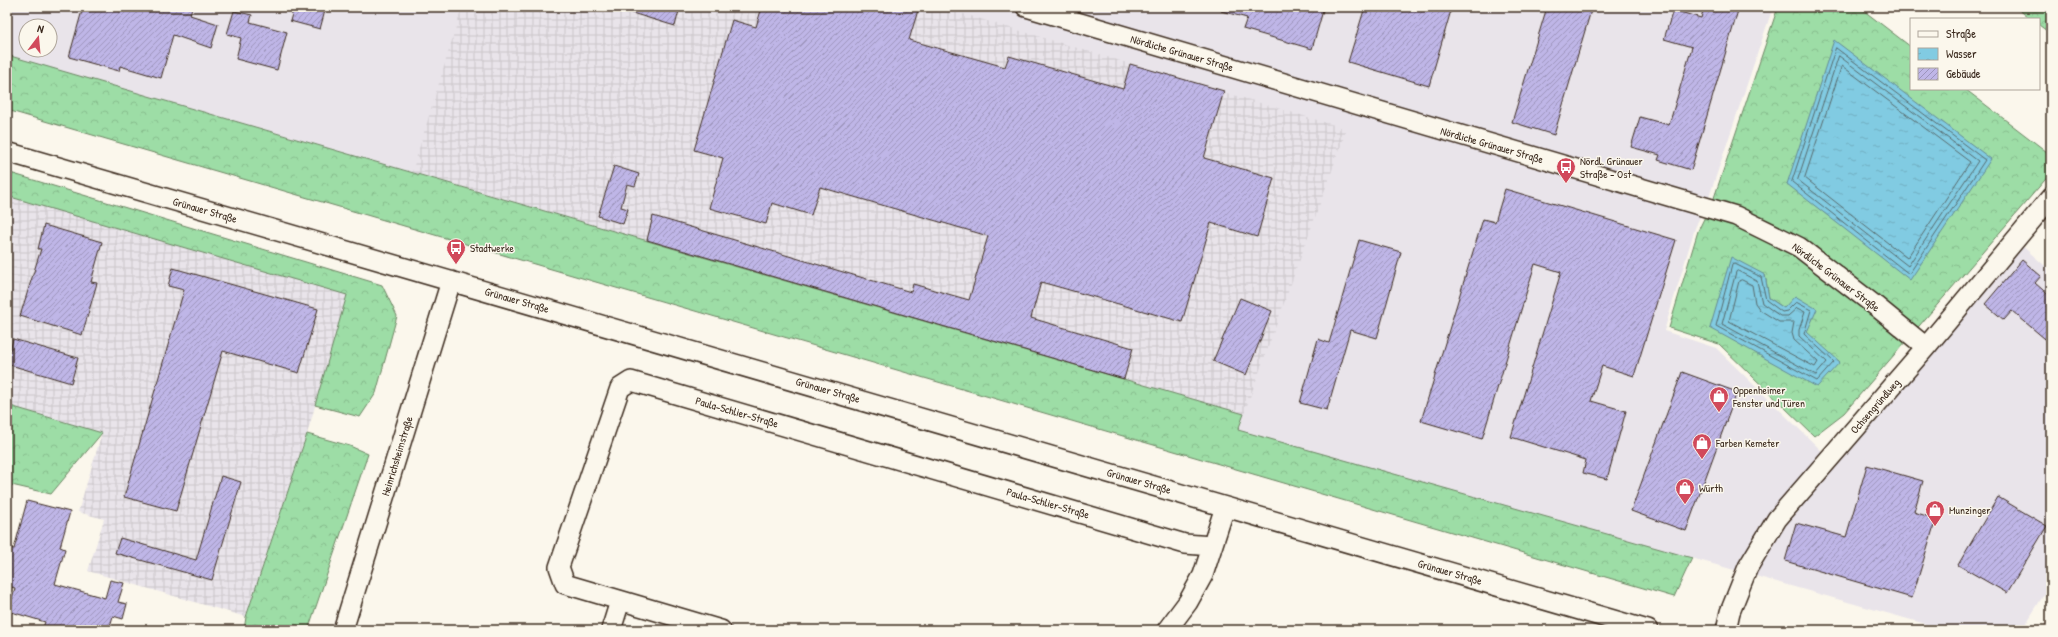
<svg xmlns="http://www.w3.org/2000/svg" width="2058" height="637" viewBox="0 0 2058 637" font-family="'Patrick Hand',sans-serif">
	<defs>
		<pattern id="industrial-grid" width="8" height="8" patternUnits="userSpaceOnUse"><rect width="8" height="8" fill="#e9e4ea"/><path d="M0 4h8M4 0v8" fill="none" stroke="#c9c4c8"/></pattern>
		<pattern id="forest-crowns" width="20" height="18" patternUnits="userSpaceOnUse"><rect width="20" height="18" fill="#9ddda6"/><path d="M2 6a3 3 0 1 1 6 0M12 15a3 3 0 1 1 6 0" fill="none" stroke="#88be8e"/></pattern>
		<pattern id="water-ripples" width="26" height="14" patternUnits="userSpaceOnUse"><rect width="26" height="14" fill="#81cbe2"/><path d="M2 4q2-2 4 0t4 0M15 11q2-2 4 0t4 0" fill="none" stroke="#70aec1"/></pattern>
		<pattern id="building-hatch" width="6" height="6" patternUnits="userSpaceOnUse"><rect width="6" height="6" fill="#bfb6e7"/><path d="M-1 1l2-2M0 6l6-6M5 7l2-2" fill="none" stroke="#9c94bb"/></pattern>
	</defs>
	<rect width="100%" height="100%" fill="#fbf7ec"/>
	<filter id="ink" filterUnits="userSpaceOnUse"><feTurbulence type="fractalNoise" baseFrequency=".025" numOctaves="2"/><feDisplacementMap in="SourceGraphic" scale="8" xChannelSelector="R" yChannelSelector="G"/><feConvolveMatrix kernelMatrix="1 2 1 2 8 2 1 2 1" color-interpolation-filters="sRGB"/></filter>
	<g filter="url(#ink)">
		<path fill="#e9e4ea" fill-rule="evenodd" d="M7 7H1773L1709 197 1695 228 1664 331 1716 348 1835 464 2021 245 2051 271V589L2048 588 2022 630H1947L1237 430 1244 414 7 55ZM26 26H50V50H26Z"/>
		<path fill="url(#industrial-grid)" d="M462 7H941L1347 129 1244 414 412 172Z
			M7 196 347 295 307 434 246 617 88 571 104 519 78 512 102 433 7 405Z"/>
		<path fill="url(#forest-crowns)" stroke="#6c8462" fill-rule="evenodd" d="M1778 7H1859L1911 47V89H1965L2051 155V173L1844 413 1814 436 1719 344 1669 328 1698 231 1714 198ZM1765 275 1769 298 1784 308 1807 332 1710 328Z
			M2015 7H2051V34L2039 25V19H2031Z
			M7 55 1244 414 1238 430 1692 558 1674 597 7 110Z
			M7 172 382 285 397 316 376 393 360 417 315 405 347 295 7 196Z
			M7 405 102 433 51 494 7 484Z
			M307 434 350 446 368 454 308 630H244L246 617Z"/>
		<path fill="url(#water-ripples)" stroke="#658b94" d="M1834 40 1991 159 1910 280 1787 184Z
			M1731 257 1765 275 1769 298 1784 308 1795 296 1817 309 1807 332 1840 362 1817 387 1710 328Z"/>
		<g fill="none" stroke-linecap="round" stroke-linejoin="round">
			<path stroke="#576a6c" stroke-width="1" d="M1836 48 1985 160 1909 274 1792 182Z
				M1839 56 1978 161 1908 266 1798 180Z
				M1842 66 1970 162 1907 258 1805 178Z
				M1735 264 1761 277 1766 300 1782 312 1787 311 1796 302 1811 310 1804 334 1834 362 1817 381 1716 326 1732 265Z
				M1738 271 1757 281 1762 303 1780 316H1788L1797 308 1805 312 1799 330V336L1827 362 1816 375 1722 324 1736 272Z
				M1742 280 1752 285 1755 303 1760 310 1779 322H1794L1792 333 1794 340 1818 362 1815 367 1729 321 1739 281Z"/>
		</g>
		<path fill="url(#building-hatch)" stroke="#3b2a1e" d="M83 7H192L190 15 218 24 211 48 173 35 161 78 120 66 119 71 69 57Z
			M294 7H326L320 29 290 21Z
			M623 7H680L675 26 622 10Z
			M762 7H919L909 40 1005 67 1009 56 1123 89 1130 64 1224 91 1204 158 1274 178 1257 237 1211 223 1182 322 1041 282 1031 318 1133 348 1124 379 647 240 653 216 911 292 913 284 969 300 988 236 820 187 811 215 772 203 766 224 709 208 723 158 694 150 732 20 756 27Z
			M1222 7H1324L1312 49 1243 29 1247 18 1221 11Z
			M1365 7H1452L1429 86 1348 62Z
			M1547 7H1592L1554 135 1512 122Z
			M1704 7H1739L1691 170 1658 160 1660 155 1631 147 1640 117 1669 125 1692 47 1664 39 1673 10 1701 18Z
			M234 11 252 15 250 22 287 32 277 70 236 59 241 38 227 34Z
			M614 166 639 174 635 186 627 184 621 207 628 209 623 224 598 216Z
			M1505 189 1676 240 1634 376 1602 366 1591 401 1626 411 1607 479 1583 473 1586 460 1511 437 1561 272 1535 264 1482 439 1421 421 1483 219 1495 222Z
			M44 225 102 242 91 282 97 283 82 335 20 316 41 249H38Z
			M1359 240 1401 252 1377 338 1350 330 1327 410 1300 403 1318 339 1329 343Z
			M2022 260 2041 276 2035 283 2051 297V344L2012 311 2004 320 1985 304Z
			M173 268 318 309 299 373 223 351 176 511 124 497 184 290 168 286Z
			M1240 298 1272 311 1246 375 1213 361Z
			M13 339 78 358 71 383 7 364Z
			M1682 372 1737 392 1686 531 1631 511Z
			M1867 465 1923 481 1914 512 1936 519 1912 598 1785 561 1796 523 1846 537Z
			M221 476 241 482 212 580 115 553 120 538 196 560Z
			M1998 497 2047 526 2007 593 1958 565Z
			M27 501 70 512 60 547 65 549 55 584 105 598 110 580 124 583 118 602 127 604 123 619 113 616 109 630H42L45 622 8 611 15 588 7 586V548L14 549Z"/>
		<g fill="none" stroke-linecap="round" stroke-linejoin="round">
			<defs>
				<path id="minor" d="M1026 7 1736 216 1799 247 1877 307 1926 347
					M7 152 1648 630
					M343 630 451 281
					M611 630 620 601
					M721 630 565 584 559 567 620 388 631 381 1185 544 1212 546
					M1167 630 1188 602 1203 575 1225 507
					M1726 630 1730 612 1748 567 1777 519 1926 347 2051 197"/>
			</defs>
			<use href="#minor" stroke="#3b2a1e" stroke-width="22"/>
			<use href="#minor" stroke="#fbf7ec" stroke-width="19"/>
		</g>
	</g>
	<defs>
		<symbol id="bus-pin" viewBox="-11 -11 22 30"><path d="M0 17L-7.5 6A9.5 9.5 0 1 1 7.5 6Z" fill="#d1495b" stroke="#fbf7ec"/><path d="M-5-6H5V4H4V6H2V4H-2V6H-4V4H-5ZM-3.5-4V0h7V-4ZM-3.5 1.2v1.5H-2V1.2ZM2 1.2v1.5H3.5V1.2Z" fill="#fff"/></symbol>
		<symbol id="shop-pin" viewBox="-11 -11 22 30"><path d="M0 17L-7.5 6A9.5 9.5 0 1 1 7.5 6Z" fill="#d1495b" stroke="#fbf7ec"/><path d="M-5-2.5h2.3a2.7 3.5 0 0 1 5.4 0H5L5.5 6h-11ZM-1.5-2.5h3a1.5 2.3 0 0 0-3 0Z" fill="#fff"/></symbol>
	</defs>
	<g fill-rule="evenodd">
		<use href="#bus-pin" x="1555" y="156" width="22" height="30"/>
		<use href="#bus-pin" x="445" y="237" width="22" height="30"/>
		<use href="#shop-pin" x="1708" y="385" width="22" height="30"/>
		<use href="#shop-pin" x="1691" y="432" width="22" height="30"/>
		<use href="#shop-pin" x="1674" y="477" width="22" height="30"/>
		<use href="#shop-pin" x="1924" y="499" width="22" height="30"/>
	</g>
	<g text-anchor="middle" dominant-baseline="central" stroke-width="3" stroke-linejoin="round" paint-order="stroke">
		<g font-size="11" fill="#3b2a1e" stroke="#fbf7ec">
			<text transform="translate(1182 53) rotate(16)">Nördliche Grünauer Straße</text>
			<text transform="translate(1492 145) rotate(16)">Nördliche Grünauer Straße</text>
			<text transform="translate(205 210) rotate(16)">Grünauer Straße</text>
			<text transform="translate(1836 277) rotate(37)">Nördliche Grünauer Straße</text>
			<text transform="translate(517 300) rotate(16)">Grünauer Straße</text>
			<text transform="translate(828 390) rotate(16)">Grünauer Straße</text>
			<text transform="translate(1875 406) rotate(-49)">Ochsengründlweg</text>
			<text transform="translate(737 412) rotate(16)">Paula-Schlier-Straße</text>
			<text transform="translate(397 456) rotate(-73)">Heinrichsheimstraße</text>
			<text transform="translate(1139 481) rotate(16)">Grünauer Straße</text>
			<text transform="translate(1048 503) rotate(16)">Paula-Schlier-Straße</text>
			<text transform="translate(1450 572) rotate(16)">Grünauer Straße</text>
		</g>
		<g font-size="11" fill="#3b2a1e" stroke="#fbf7ec" text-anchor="start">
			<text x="1580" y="161">Nördl. Grünauer<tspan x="1580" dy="13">Straße - Ost</tspan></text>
			<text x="470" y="248">Stadtwerke</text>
			<text x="1733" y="390">Oppenheimer<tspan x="1733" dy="13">Fenster und Türen</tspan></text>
			<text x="1716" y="443">Farben Kemeter</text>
			<text x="1699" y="488">Würth</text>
			<text x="1949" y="510">Munzinger</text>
		</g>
	</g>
	<rect width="2058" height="637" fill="none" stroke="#fbf7ec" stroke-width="24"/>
	<rect x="12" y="12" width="2034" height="613" fill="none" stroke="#3b2a1e" stroke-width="1.5" filter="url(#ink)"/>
	<rect x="1910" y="18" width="130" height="72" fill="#fbf7ec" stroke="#aea59a"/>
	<rect x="1918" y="31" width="20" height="6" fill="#fbf7ec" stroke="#aea59a"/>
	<text x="1946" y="38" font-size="12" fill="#3b2a1e">Straße</text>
	<rect x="1918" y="48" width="20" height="12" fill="url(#water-ripples)" stroke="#aea59a"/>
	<text x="1946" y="58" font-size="12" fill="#3b2a1e">Wasser</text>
	<rect x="1918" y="68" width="20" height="12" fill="url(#building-hatch)" stroke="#aea59a"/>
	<text x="1946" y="78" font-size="12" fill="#3b2a1e">Gebäude</text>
	<g transform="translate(38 38) rotate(16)"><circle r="19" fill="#fbf7ec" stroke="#aea59a"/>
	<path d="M0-3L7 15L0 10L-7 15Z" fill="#d1495b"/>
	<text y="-6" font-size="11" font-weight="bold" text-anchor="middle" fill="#3b2a1e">N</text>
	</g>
</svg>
